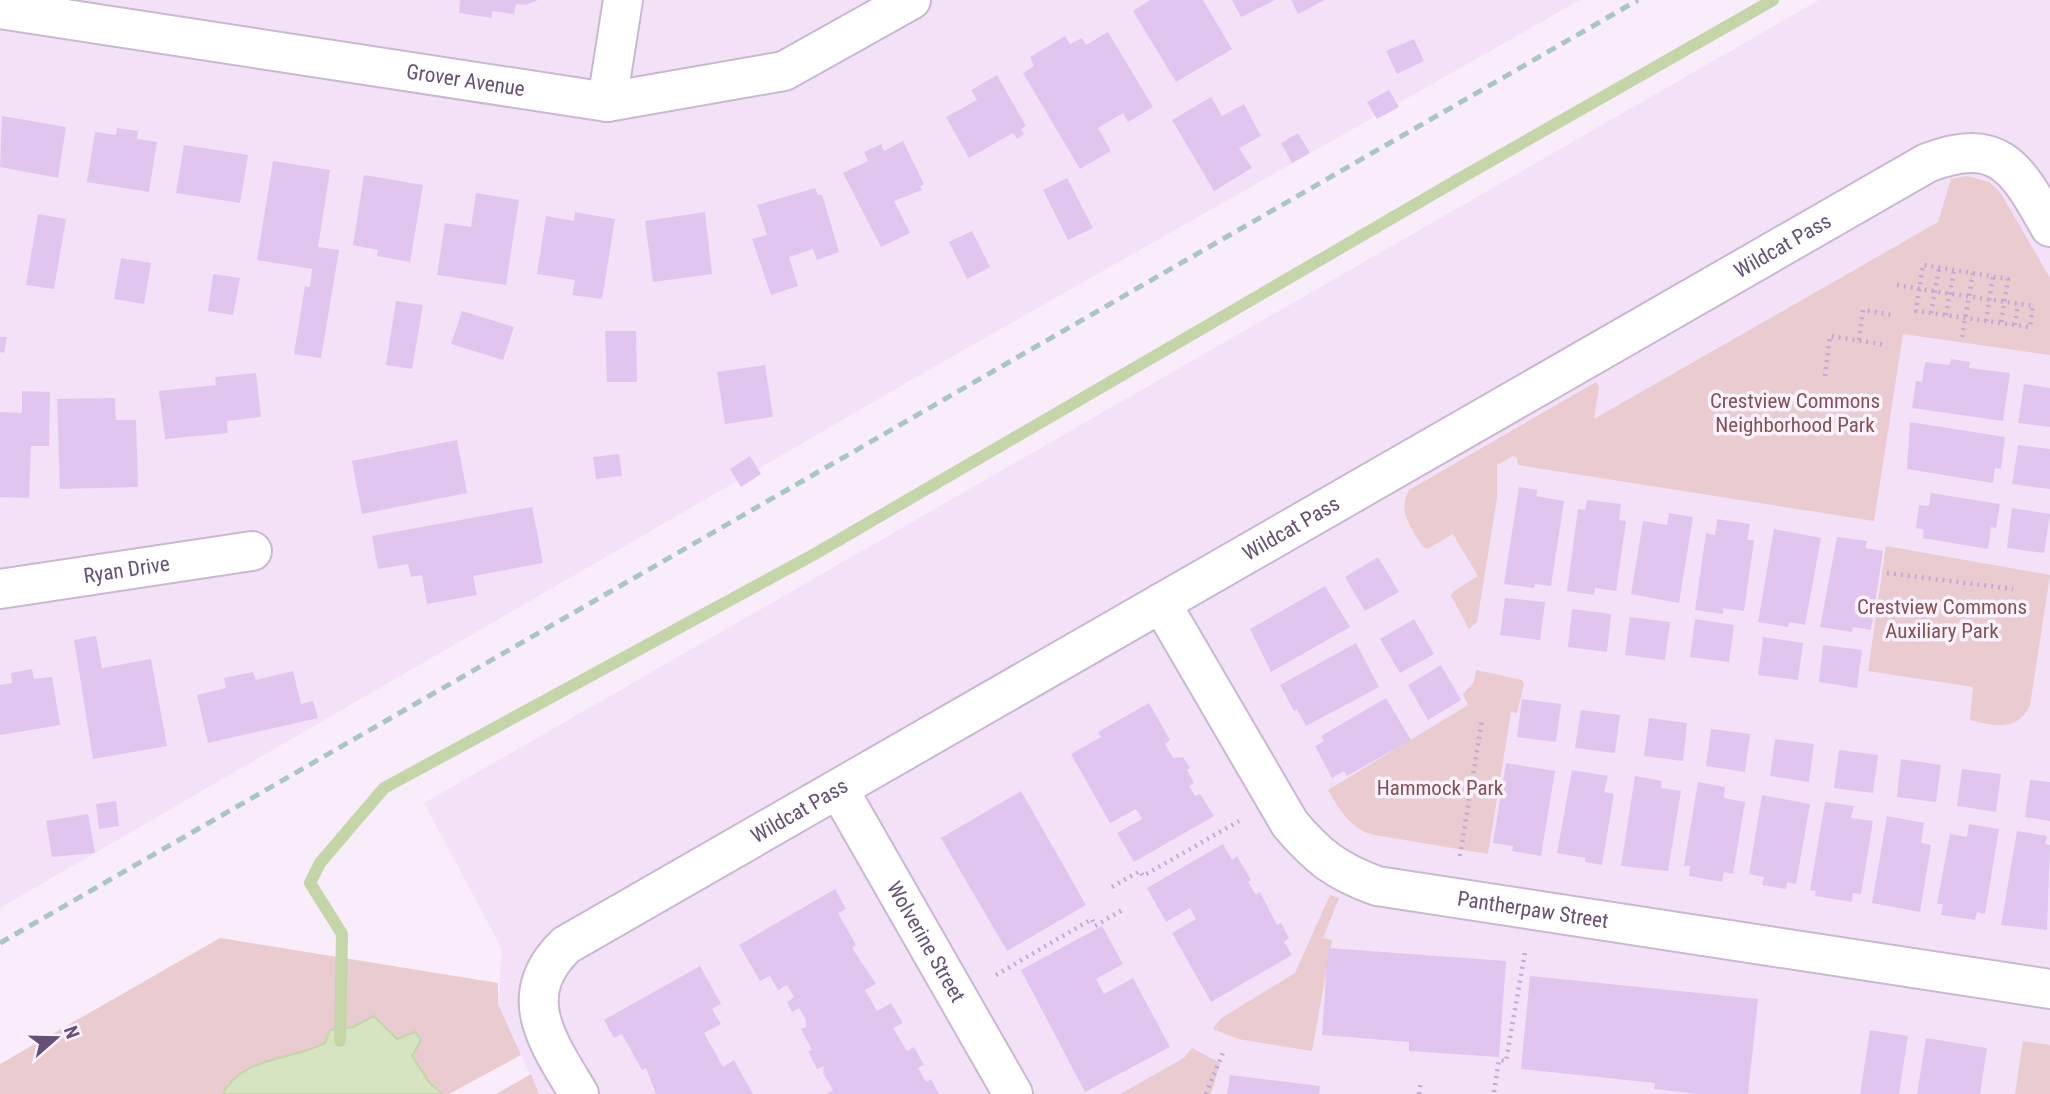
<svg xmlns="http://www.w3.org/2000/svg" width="2050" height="1094" viewBox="0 0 2050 1094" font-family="'Roboto Condensed',sans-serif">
	<rect width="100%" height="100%" fill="#f9ecfb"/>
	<path fill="#f3e1f8" d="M0 0H1580L939 364 0 908Z
		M1819 0H2050V1094H539L498 1004 502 949 424 803Z"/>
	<path fill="#e9cbd0" d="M1967 176 1989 182 2000 192 2050 278V355L1903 334 1874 521 1518 465 1517 458 1513 456 1497 465V498L1477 622 1469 629 1451 596 1454 591 1478 576 1453 534 1427 549 1422 546C1411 527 1397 512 1409 490L1596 382 1599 387 1594 419 1938 222 1951 179Z
		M1886 546 2050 575 2030 705C2018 732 1994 726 1970 720L1973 687 1868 671Z
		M1476 670 1522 680 1524 684 1517 713 1511 712 1488 854 1375 835C1351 830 1340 810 1328 790L1468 705 1463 694 1474 682Z
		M1330 895 1339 898 1323 938 1332 940 1312 1051 1238 1039 1213 1029 1220 1019 1295 973Z
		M220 938 498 983V1004L521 1055 449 1094H356L228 1083 223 1094H0V1064Z
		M2023 1041 2050 1045V1094H2015Z
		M1192 1048 1220 1063 1211 1094H1120L1184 1058Z
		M531 1074 539 1094H496Z"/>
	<path fill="#d7e4c1" stroke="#c4d6a8" stroke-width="2" d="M374 1016 397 1039 415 1032 421 1040 412 1056 429 1082 442 1094H223C240 1057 293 1060 325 1043L330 1030 353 1027Z"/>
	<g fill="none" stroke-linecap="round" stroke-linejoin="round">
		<path stroke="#c4d6a8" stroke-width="12" d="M340 1041 342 934 310 883 320 863 384 788 813 555 1459 179 1773 0"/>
	</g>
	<path fill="#e0c6ef" d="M460 0H538L526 5 516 4 514 14 492 11V18L459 13Z
		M1150 0H1203L1232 49 1176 82 1133 11Z
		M1232 0H1275L1241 17Z
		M1291 0H1325L1298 14Z
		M1108 32 1153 107 1128 122 1123 113 1098 128 1111 151 1080 169 1023 73 1034 66 1030 57 1065 36 1070 44 1082 38 1086 45Z
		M1414 39 1424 61 1397 74 1386 51Z
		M997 75 1026 126 1021 129 1024 134 1017 139 1013 133 969 158 946 117 977 100 971 90Z
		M1389 90 1399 107 1377 119 1367 102Z
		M1211 97 1222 116 1244 104 1261 136 1239 148 1252 168 1214 191 1172 120Z
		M2 116 66 127 58 178 0 167Z
		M117 128 138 131 137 139 157 142 149 192 87 182 95 132 116 135Z
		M1298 133 1310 153 1292 163 1281 143Z
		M903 141 924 184 920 187 922 190 894 201 910 233 881 247 843 173 868 161 864 152 881 144 884 151Z
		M184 145 248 155 240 203 176 193Z
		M273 161 330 170 318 247 339 250 321 358 294 354 305 286 310 287 312 269 257 260Z
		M364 175 423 185 410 262 377 256 378 250 353 245Z
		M1067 178 1093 228 1068 240 1043 190Z
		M815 188 818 195 822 194 839 252 817 260 813 249 789 257 798 286 771 295 752 239 767 235 757 205Z
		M476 193 519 200 506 285 437 275 445 223 471 227Z
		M575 212 615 219 602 299 572 295 575 280 537 274 546 216 574 221Z
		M705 212 712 274 653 282 645 221Z
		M38 214 66 219 54 289 26 285Z
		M972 231 990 267 967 279 949 242Z
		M121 258 151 263 144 304 114 299Z
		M213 274 240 278 233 315 208 311Z
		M396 301 423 305 412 369 386 365Z
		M462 311 514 327 503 360 451 344Z
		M605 331H636L637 382H607Z
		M0 337H7L4 353 0 352Z
		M1951 359 1970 362 1969 368 2010 373 2003 421 1912 408 1916 381 1922 382 1925 362 1950 365Z
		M765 365 773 417 725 424 717 372Z
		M256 373 261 417 227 421 228 433 165 439 159 391 216 385 215 377Z
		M2024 384 2050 388V427L2018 423Z
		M22 391 50 392 49 446H31L29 498 0 497V412L22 413Z
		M115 398 116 420H136L138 487 60 489 57 399Z
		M1910 422 2005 437 2001 469 1995 468 1993 483 1907 469Z
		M457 440 467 493 362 514 352 461Z
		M2018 445 2050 449V489L2012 484Z
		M619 454 622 476 596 479 593 457Z
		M750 456 761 474 741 487 730 469Z
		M1519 487 1537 490 1536 496 1564 501 1551 586 1535 584 1534 588 1504 584Z
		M1931 493 2000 504 1996 528 1991 527 1988 549 1923 538 1924 530 1916 528 1919 505 1929 506Z
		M1587 500 1621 504 1619 520 1626 521 1616 591 1595 588 1594 595 1567 591 1578 509 1585 510Z
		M532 507 543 563 473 576 477 595 427 604 422 575 411 577 408 564 378 569 372 536Z
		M2012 508 2050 514 2044 553 2007 548Z
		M1669 513 1693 517 1679 603 1631 594 1643 521 1667 525Z
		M1717 519 1750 524 1747 540H1754L1744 611 1723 608V614L1695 610 1706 533 1715 535Z
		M1774 529 1821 538 1805 625 1789 622 1788 627 1758 622Z
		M1837 537 1867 541 1865 548 1883 551 1871 630 1853 627 1852 632 1820 627Z
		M1378 557 1399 592 1365 611 1345 577Z
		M1325 586 1350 627 1271 672 1250 629Z
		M1505 598 1545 602 1540 640 1500 635Z
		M1572 609 1611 614 1607 652 1568 647Z
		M1630 617 1670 622 1665 660 1625 655Z
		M1414 619 1434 654 1400 673 1380 639Z
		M1695 619 1734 625 1729 662 1690 657Z
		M96 636 102 668 151 659 167 746 93 759 74 640Z
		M1763 637 1803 643 1798 680 1758 675Z
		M1356 643 1379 687 1306 726 1297 709 1294 711 1280 685Z
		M1823 645 1862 650 1857 688 1819 682Z
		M1441 665 1461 700 1428 720 1408 685Z
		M32 669 34 679 52 677 60 725 0 735V685L12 683 11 673Z
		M293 671 301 704 313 701 318 718 208 743 197 695 226 688 224 678 253 672 256 680Z
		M1386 698 1411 740 1347 776 1344 771 1332 778 1315 746 1324 741 1321 736Z
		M1522 699 1561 704 1556 742 1517 737Z
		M1149 703 1170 740 1165 744 1173 758 1183 757 1190 768 1187 770 1194 783 1189 786 1195 796 1200 794 1214 816 1134 862 1117 833 1142 819 1136 809 1110 823 1071 754 1101 737 1098 732Z
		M1581 710 1620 715 1615 753 1575 748Z
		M1649 718 1687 723 1683 761 1644 756Z
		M1711 729 1750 734 1745 772 1706 766Z
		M1775 739 1814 744 1809 782 1770 776Z
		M1839 750 1878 755 1873 793 1834 788Z
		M1901 759 1941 765 1936 802 1897 797Z
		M1506 763 1555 771 1541 856 1512 851 1513 846 1493 843Z
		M1962 769 2001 774 1996 812 1957 806Z
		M1572 770 1608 776 1604 792 1614 794 1602 865 1585 862V858L1557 853Z
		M1635 776 1662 781 1661 788 1681 791 1668 871 1621 866Z
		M2030 780 2050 782V821L2025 817Z
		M1698 782 1725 787 1724 798 1745 802 1733 874 1724 872 1722 882 1689 876 1690 866H1684Z
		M1021 791 1086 905 1007 951 941 838Z
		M1762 795 1810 804 1796 884 1787 882 1786 889 1762 885 1764 877 1749 874Z
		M116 801 119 826 99 829 96 804Z
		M1825 802 1854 806 1851 818 1873 821 1861 894 1853 893 1852 902 1815 896 1816 891 1810 890Z
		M88 814 95 853 52 857 46 821Z
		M1887 816 1924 823 1921 843 1931 845 1920 912 1872 903Z
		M1969 824 1999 829 1985 914 1977 912 1975 920 1941 915 1943 904H1937L1950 834 1967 837Z
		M2017 831 2047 836 2045 844 2050 845 2047 930 2001 925Z
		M1223 844 1232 860 1237 856 1251 880 1248 882 1256 895 1260 892 1277 925 1281 923 1289 938 1284 942 1292 955 1211 1002 1172 933 1196 919 1190 908 1166 922 1147 888Z
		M835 889 846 909 838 913 856 945 852 948 876 984 865 990 877 1011 891 1003 903 1023 893 1028 907 1051 914 1047 924 1065 918 1068 926 1082 931 1079 939 1094H826L833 1090 823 1073 824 1066 817 1069 808 1051 812 1050 801 1029 806 1027V1020L799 1008 792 1012 787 1002 794 997 787 985 778 990 770 976 760 981 739 945Z
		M1102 926 1123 964 1096 979 1104 994 1133 978 1170 1047 1085 1092 1021 970Z
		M1328 948 1506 961 1499 1057 1409 1051V1042L1322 1035Z
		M700 966 721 1004 712 1009 721 1024 704 1033 723 1067 734 1060 753 1094H656L646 1068 642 1070 622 1034 614 1038 604 1020Z
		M1530 976 1758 999 1748 1094H1698L1654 1089 1655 1083 1521 1069Z
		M1870 1030 1908 1036 1899 1094H1860Z
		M1926 1038 1987 1048 1980 1094H1917Z
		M1230 1075 1320 1086 1319 1094H1227Z"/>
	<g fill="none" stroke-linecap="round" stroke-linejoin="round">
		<defs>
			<g id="minor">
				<path id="s1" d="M0 9 607 102 784 71 911 0"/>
				<path d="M607 102 623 0"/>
				<path id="s2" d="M0 589 252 551"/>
				<path id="s3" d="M1161 603 1290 824C1318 857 1336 871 1377 886L2050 989"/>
				<path id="s4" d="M839 790 1013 1094"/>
				<path id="s5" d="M579 1094C548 1042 513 996 566 945L1927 163C2000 135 2017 169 2050 227"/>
			</g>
		</defs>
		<use href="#minor" stroke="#cab7d2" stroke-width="42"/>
		<path stroke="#c4a8d5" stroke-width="4.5" stroke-dasharray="2 5" stroke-linecap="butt" d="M1897 285C1942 293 1988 299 2033 306L2030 327C1992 322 1954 316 1916 311L1923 265 2008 279 2001 323
			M1931 313 1939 268
			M1946 315 1954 270
			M1986 321 1993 276
			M2015 325 2018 304
			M1962 337 1973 273
			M1859 340 1863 310 1892 315
			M1825 376 1830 336 1887 345
			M1822 398 1878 406
			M1887 573 2013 589
			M1460 856 1482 719
			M1112 887 1140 871 1143 876 1239 821
			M996 975 1092 919 1095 926 1124 909
			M1494 1092 1499 1060 1506 1061 1525 952
			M1206 1094 1224 1050
			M1419 1094 1421 1081"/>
		<use href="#minor" stroke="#fff" stroke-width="38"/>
		<path stroke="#aac6c0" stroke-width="5" stroke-dasharray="10 7" stroke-linecap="butt" d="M0 943 1638 0"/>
	</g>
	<g text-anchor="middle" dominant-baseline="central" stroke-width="7" stroke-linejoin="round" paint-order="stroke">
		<g font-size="21" fill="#675076" stroke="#fcf3fe">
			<text stroke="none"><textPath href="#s1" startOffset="471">Grover Avenue</textPath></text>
			<text stroke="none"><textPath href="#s5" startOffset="1570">Wildcat Pass</textPath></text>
			<text stroke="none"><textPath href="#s5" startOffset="1003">Wildcat Pass</textPath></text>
			<text stroke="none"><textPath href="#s2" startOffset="128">Ryan Drive</textPath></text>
			<text stroke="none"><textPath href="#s5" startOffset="436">Wildcat Pass</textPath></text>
			<text stroke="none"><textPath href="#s3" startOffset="522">Pantherpaw Street</textPath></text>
			<text stroke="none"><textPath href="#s4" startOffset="175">Wolverine Street</textPath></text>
		</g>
		<g font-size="21" fill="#864f52" stroke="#fcf3fe">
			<text x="1795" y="401">Crestview Commons<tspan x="1795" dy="24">Neighborhood Park</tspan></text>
			<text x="1942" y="607">Crestview Commons<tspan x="1942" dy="24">Auxiliary Park</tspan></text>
			<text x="1440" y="788">Hammock Park</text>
		</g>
	</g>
	<g transform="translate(56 1038) rotate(70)" stroke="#fcf3fe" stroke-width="5" paint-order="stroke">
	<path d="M0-5L12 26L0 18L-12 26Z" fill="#675076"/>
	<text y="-10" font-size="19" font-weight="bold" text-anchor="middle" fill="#675076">N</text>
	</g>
</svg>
